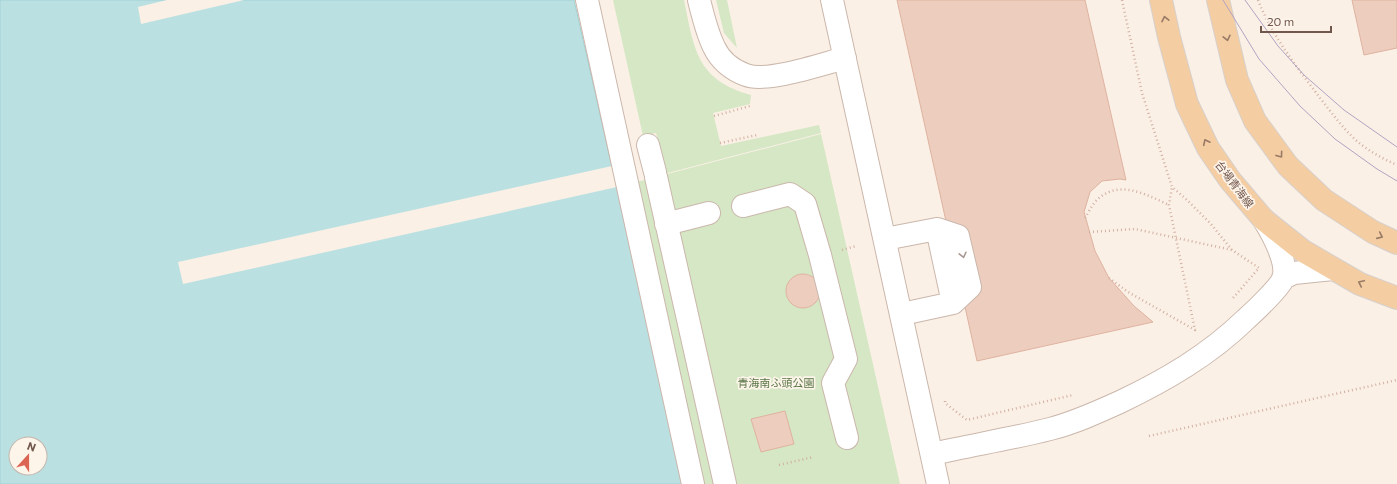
<svg xmlns="http://www.w3.org/2000/svg" width="1397" height="484" viewBox="0 0 1397 484" font-family="Commissioner,'Noto Sans JP',sans-serif">
	<rect width="100%" height="100%" fill="#faf0e5"/>
	<path fill="#d5e7c4" d="M613 0H684C694 48 696 80 751 95L750 104 713 113 721 146 819 125 821 133 660 175 662 153 656 133 643 136Z
		M716 0H727L737 48 724 33Z
		M821 134 900 484H696L633 183Z"/>
	<path fill="#bbe0e2" stroke="#a2d0d3" fill-rule="evenodd" d="M0 0H574L684 484H0ZM16 444H40V468H16Z"/>
	<path fill="#faf0e5" d="M167 0H244L141 24 138 7Z
		M612 166 617 187 183 284 178 262Z"/>
	<path fill="#edcdbe" stroke="#dfb2a0" d="M897 0H1085L1126 180 1120 179 1102 181 1090 192 1084 212 1095 251 1109 278 1134 306 1153 322 977 361Z
		M1352 0H1397V48L1364 55Z
		M786 291a17 17 0 1 1 34 0a17 17 0 1 1-34 0Z
		M785 411 794 444 761 452 751 419Z"/>
	<g fill="none" stroke-linecap="round" stroke-linejoin="round">
		<defs>
			<path id="minor" d="M587 0 693 484
				M699 0C703 16 707 33 714 47 720 60 732 70 746 75 767 83 822 64 845 58
				M832 0 938 484
				M648 145 655 172
				M656 177 725 484
				M743 206 790 194 805 204 820 255 846 359 833 383 847 438
				M666 224 709 213
				M937 229 953 303
				M885 239 937 229 958 236 970 287 953 303 902 314
				M1283 278 1294 273 1333 269
				M932 454C971 445 1011 439 1050 429 1074 423 1098 412 1120 402 1166 380 1209 355 1246 319 1254 312 1279 288 1283 279 1289 263 1272 233 1264 220"/>
			<path id="major" d="M1161 0 1169 37 1187 104 1208 148 1230 180 1264 220 1303 251 1360 284 1397 298
				M1218 0 1237 80 1255 121 1288 166 1324 200 1373 232 1397 243"/>
		</defs>
		<use href="#minor" stroke="#cbb7ac" stroke-width="24"/>
		<use href="#major" stroke="#d7d0cd" stroke-width="24"/>
		<path stroke="#d2b0a2" stroke-width="2.5" stroke-dasharray="1 3" stroke-linecap="butt" d="M1122 0 1142 93 1172 187 1185 198 1210 223 1232 250 1259 268 1233 298
			M1258 0C1272 36 1297 67 1320 98 1332 113 1343 129 1358 142 1369 151 1383 159 1397 165
			M714 116 750 106
			M720 143 757 135
			M1085 218C1088 213 1091 207 1095 202 1117 178 1145 194 1169 205
			M1089 232 1135 229 1232 250
			M842 250 856 246
			M1109 278 1128 292 1195 330 1169 205 1172 187
			M945 401V403L967 420 1073 395
			M1149 436 1397 380
			M779 465 813 457"/>
		<use href="#minor" stroke="#fff" stroke-width="22"/>
		<use href="#major" stroke="#f4cda2" stroke-width="22"/>
		<path stroke="#b2a4c3" stroke-width="1" d="M1223 0 1259 59 1300 106 1335 139 1377 169 1397 181
			M1245 0 1278 46 1304 75 1344 110 1397 147"/>
	</g>
	<defs><path id="oneway-chevron" d="M-2-3.5L2.5 0L-2 3.5" fill="none" stroke-width="1.6" stroke-linecap="round" stroke-linejoin="round"/></defs>
	<g stroke="#987a66">
		<use href="#oneway-chevron" transform="translate(1165 19) rotate(-102)"/>
		<use href="#oneway-chevron" transform="translate(1227 38) rotate(77)"/>
		<use href="#oneway-chevron" transform="translate(1206 142) rotate(-116)"/>
		<use href="#oneway-chevron" transform="translate(1280 155) rotate(54)"/>
		<use href="#oneway-chevron" transform="translate(1380 236) rotate(24)"/>
		<use href="#oneway-chevron" transform="translate(1361 283) rotate(-155)"/>
	</g>
	<use stroke="#aa9a94" href="#oneway-chevron" transform="translate(963 255) rotate(77)"/>
	<g text-anchor="middle" dominant-baseline="central" stroke-width="3.5" stroke-linejoin="round" paint-order="stroke">
		<g font-size="11" fill="#71564c" stroke="#fdf4ea">
			<text transform="translate(1235 184) rotate(53)">台場青海線</text>
		</g>
		<g font-size="11" fill="#587645" stroke="#fdf4ea">
			<text x="776" y="382">青海南ふ頭公園</text>
		</g>
	</g>
	<g transform="translate(28 456) rotate(21)"><circle r="19" fill="#fdf4ea" stroke="#c5b5ab"/>
	<path d="M0-3L7 15L0 10L-7 15Z" fill="#db6453"/>
	<text y="-6" font-size="11" font-weight="bold" text-anchor="middle" fill="#71564c">N</text>
	</g>
	<path d="M1261 26v6h70v-6" fill="none" stroke="#71564c" stroke-width="2"/>
	<text x="1267" y="26" font-size="12" fill="#71564c" stroke="#fdf4ea" stroke-width="3" paint-order="stroke">20 m</text>
</svg>
